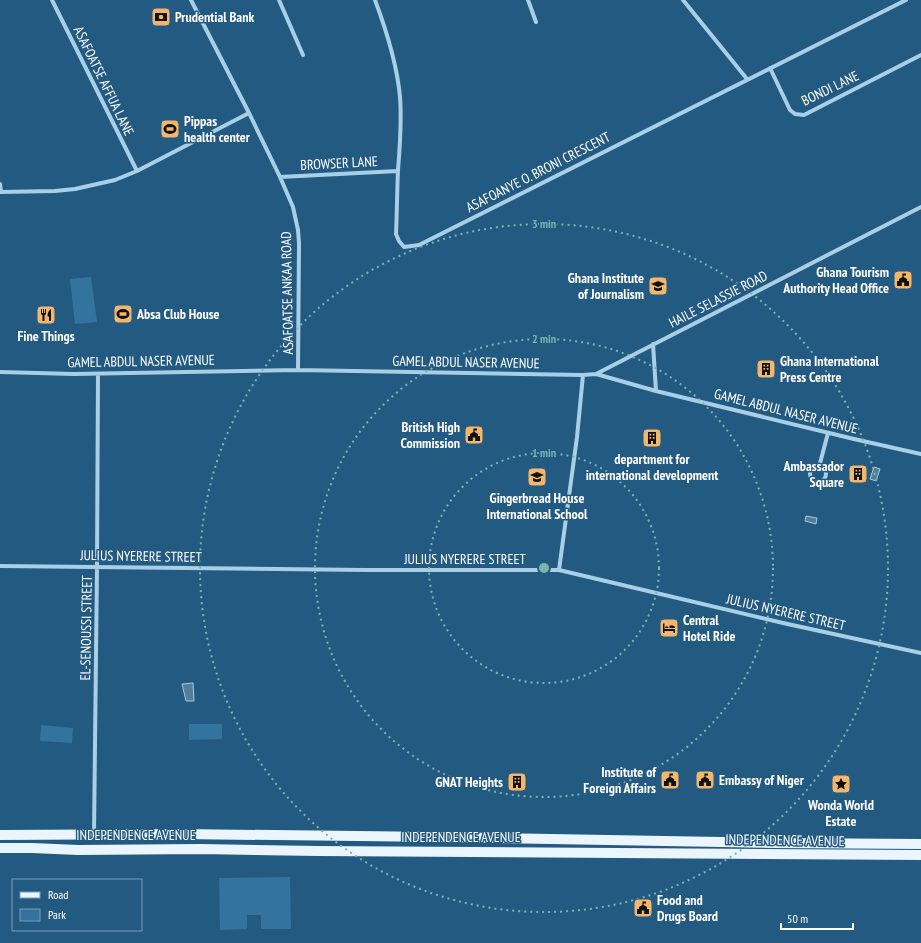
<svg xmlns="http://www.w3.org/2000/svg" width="921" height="943" viewBox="0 0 921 943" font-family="'PT Sans Narrow',sans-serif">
	<rect width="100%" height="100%" fill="#235a81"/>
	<path fill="#33739d" d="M91 277 97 322 75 324 70 279Z
		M189 724H222V739L189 740Z
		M41 725 73 728 72 743 40 741Z
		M290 877 291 929H261V915H247V929L220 930 219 878Z"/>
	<path fill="#577e99" stroke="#9dcce8" d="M874 467 880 469 876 481 870 479Z
		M806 516 817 518 816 524 805 521Z
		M193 683 194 701H186L182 684Z"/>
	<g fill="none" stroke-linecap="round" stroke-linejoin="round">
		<path stroke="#a9cfe7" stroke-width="4" d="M52 0 137 171
			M191 0 249 113 280 177 293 207 298 230 299 243 298 370
			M279 0 303 55
			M375 0C387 32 397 64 400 97 402 122 400 146 398 170 397 192 397 213 396 234L399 241 404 247 419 245 906 0
			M528 0 536 22
			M683 0 747 79
			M770 68 790 110 795 114 804 115 921 55
			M280 177 398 171
			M0 184 1 192
			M0 192 55 191 75 189 115 180 137 171 249 113
			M653 344 656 391
			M0 372 74 374 298 370 583 375 596 374 656 391 854 439 921 454
			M596 374 921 207
			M810 474a8 8 0 1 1 16 0a8 8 0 1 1-16 0Z
			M819 467 828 433
			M0 566 366 570H559L783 623 921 653
			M559 570 577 437 583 375
			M94 835 97 566 98 374"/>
		<path stroke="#ebf5fd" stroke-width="10" d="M0 835 179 834 439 837 774 843 921 844
			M0 848H32L78 850 201 849 318 851 921 855"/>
	</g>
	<g fill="none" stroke="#7bb4af" stroke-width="2" stroke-dasharray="2 4">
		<circle cx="544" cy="568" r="115"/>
		<circle cx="544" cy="568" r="229"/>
		<circle cx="544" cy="568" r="344"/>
	</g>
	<defs>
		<symbol id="bank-square" viewBox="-11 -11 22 22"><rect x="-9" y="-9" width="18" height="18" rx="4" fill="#f3b76c" stroke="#235a81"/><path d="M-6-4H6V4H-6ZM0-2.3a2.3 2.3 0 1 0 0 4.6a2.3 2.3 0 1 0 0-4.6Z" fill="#111"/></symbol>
		<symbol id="stadium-square" viewBox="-11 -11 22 22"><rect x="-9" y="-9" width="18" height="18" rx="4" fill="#f3b76c" stroke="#235a81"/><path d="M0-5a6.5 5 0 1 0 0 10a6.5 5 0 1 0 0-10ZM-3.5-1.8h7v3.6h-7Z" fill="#111"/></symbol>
		<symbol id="civic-square" viewBox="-11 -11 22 22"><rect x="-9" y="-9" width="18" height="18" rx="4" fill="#f3b76c" stroke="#235a81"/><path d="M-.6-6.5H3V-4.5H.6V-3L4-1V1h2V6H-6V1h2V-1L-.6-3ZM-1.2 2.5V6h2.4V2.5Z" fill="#111"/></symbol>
		<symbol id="school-square" viewBox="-11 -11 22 22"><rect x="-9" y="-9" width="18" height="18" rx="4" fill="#f3b76c" stroke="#235a81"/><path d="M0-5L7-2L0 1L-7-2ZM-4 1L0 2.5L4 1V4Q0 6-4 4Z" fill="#111"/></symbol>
		<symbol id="restaurant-square" viewBox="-11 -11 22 22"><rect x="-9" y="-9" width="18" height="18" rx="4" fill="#f3b76c" stroke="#235a81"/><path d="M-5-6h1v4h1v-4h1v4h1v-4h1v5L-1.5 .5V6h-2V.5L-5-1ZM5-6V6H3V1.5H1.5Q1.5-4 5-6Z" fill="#111"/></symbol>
		<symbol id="building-square" viewBox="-11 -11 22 22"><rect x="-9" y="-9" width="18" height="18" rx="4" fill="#f3b76c" stroke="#235a81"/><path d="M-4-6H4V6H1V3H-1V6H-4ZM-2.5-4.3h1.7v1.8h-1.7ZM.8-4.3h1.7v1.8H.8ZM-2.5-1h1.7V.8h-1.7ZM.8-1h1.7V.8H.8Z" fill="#111"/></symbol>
		<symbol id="hotel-square" viewBox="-11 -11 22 22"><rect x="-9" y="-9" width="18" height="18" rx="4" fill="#f3b76c" stroke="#235a81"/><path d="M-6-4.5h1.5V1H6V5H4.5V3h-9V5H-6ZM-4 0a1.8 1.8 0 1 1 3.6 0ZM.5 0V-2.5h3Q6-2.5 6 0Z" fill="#111"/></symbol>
		<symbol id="sight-square" viewBox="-11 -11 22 22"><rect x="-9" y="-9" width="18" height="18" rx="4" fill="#f3b76c" stroke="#235a81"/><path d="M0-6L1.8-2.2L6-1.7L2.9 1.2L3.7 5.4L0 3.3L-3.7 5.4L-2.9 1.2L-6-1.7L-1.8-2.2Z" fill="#111"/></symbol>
	</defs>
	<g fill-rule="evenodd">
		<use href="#bank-square" x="150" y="6" width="22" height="22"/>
		<use href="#stadium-square" x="159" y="118" width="22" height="22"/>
		<use href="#civic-square" x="892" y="269" width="22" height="22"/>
		<use href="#school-square" x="647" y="275" width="22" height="22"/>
		<use href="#stadium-square" x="112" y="303" width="22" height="22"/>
		<use href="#restaurant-square" x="35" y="304" width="22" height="22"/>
		<use href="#building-square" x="755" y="358" width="22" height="22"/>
		<use href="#civic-square" x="463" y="424" width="22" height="22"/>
		<use href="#building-square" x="641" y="427" width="22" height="22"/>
		<use href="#building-square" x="847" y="463" width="22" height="22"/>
		<use href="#school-square" x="526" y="466" width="22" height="22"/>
		<use href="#hotel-square" x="658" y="617" width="22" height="22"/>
		<use href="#civic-square" x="659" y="769" width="22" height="22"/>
		<use href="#civic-square" x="694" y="769" width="22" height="22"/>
		<use href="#building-square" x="506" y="771" width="22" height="22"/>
		<use href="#sight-square" x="830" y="773" width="22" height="22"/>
		<use href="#civic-square" x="632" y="897" width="22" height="22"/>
	</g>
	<g text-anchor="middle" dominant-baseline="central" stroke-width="3" stroke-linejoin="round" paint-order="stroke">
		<g font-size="14" font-weight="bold" fill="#fff" stroke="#235a81" text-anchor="start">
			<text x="175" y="17">Prudential Bank</text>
			<text x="184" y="121">Pippas<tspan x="184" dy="16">health center</tspan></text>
			<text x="889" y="272" text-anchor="end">Ghana Tourism<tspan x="889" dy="16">Authority Head Office</tspan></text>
			<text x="644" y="278" text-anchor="end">Ghana Institute<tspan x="644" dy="16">of Journalism</tspan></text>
			<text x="137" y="314">Absa Club House</text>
			<text x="46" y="336" text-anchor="middle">Fine Things</text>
			<text x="780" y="361">Ghana International<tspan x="780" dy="16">Press Centre</tspan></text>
			<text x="460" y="427" text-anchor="end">British High<tspan x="460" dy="16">Commission</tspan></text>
			<text x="652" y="459" text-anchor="middle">department for<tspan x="652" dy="16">international development</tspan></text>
			<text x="844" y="466" text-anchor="end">Ambassador<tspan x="844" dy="16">Square</tspan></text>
			<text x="537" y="498" text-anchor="middle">Gingerbread House<tspan x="537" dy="16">International School</tspan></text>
			<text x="683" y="620">Central<tspan x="683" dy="16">Hotel Ride</tspan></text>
			<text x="656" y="772" text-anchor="end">Institute of<tspan x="656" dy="16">Foreign Affairs</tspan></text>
			<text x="719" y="780">Embassy of Niger</text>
			<text x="503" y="782" text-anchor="end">GNAT Heights</text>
			<text x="841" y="805" text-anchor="middle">Wonda World<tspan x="841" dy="16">Estate</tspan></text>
			<text x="657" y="900">Food and<tspan x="657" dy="16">Drugs Board</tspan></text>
		</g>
		<g font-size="14" fill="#fff" stroke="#235a81">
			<text transform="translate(104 81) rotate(64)">ASAFOATSE AFFUA LANE</text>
			<text transform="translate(830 88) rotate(-26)">BONDI LANE</text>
			<text transform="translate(339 163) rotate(-3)">BROWSER LANE</text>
			<text transform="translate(538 172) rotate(-27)">ASAFOANYE O. BRONI CRESCENT</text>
			<text transform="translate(287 293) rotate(-91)">ASAFOATSE ANKAA ROAD</text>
			<text transform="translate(718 299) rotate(-27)">HAILE SELASSIE ROAD</text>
			<text transform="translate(141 361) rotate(-1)">GAMEL ABDUL NASER AVENUE</text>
			<text transform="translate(466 362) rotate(1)">GAMEL ABDUL NASER AVENUE</text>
			<text transform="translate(786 411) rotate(14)">GAMEL ABDUL NASER AVENUE</text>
			<text transform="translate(141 556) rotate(1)">JULIUS NYERERE STREET</text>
			<text x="465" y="559">JULIUS NYERERE STREET</text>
			<text transform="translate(786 612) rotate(13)">JULIUS NYERERE STREET</text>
			<text transform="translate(86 628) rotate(-89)">EL-SENOUSSI STREET</text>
			<text x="136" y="835">INDEPENDENCE AVENUE</text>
			<text x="461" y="837">INDEPENDENCE AVENUE</text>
			<text transform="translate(785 840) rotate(1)">INDEPENDENCE AVENUE</text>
		</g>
	</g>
	<circle cx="544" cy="568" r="6" fill="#7bb4af" stroke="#235a81" stroke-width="2"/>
	<g font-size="12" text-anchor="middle" font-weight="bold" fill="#7bb4af" stroke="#235a81" stroke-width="3" stroke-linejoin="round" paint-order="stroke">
		<text x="544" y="228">3 min</text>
		<text x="544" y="343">2 min</text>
		<text x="544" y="457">1 min</text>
	</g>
	<rect x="12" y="879" width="130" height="52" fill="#235a81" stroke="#7b9cb3"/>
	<rect x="20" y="892" width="20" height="6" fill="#ebf5fd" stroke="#7b9cb3"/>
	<text x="48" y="899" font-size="12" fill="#ffffff">Road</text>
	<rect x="20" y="909" width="20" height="12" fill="#33739d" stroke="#7b9cb3"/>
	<text x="48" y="919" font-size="12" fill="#ffffff">Park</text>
	<path d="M781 923v6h72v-6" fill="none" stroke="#ffffff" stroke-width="2"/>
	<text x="787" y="923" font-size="12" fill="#ffffff" stroke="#235a81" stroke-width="3" paint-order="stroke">50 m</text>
</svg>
